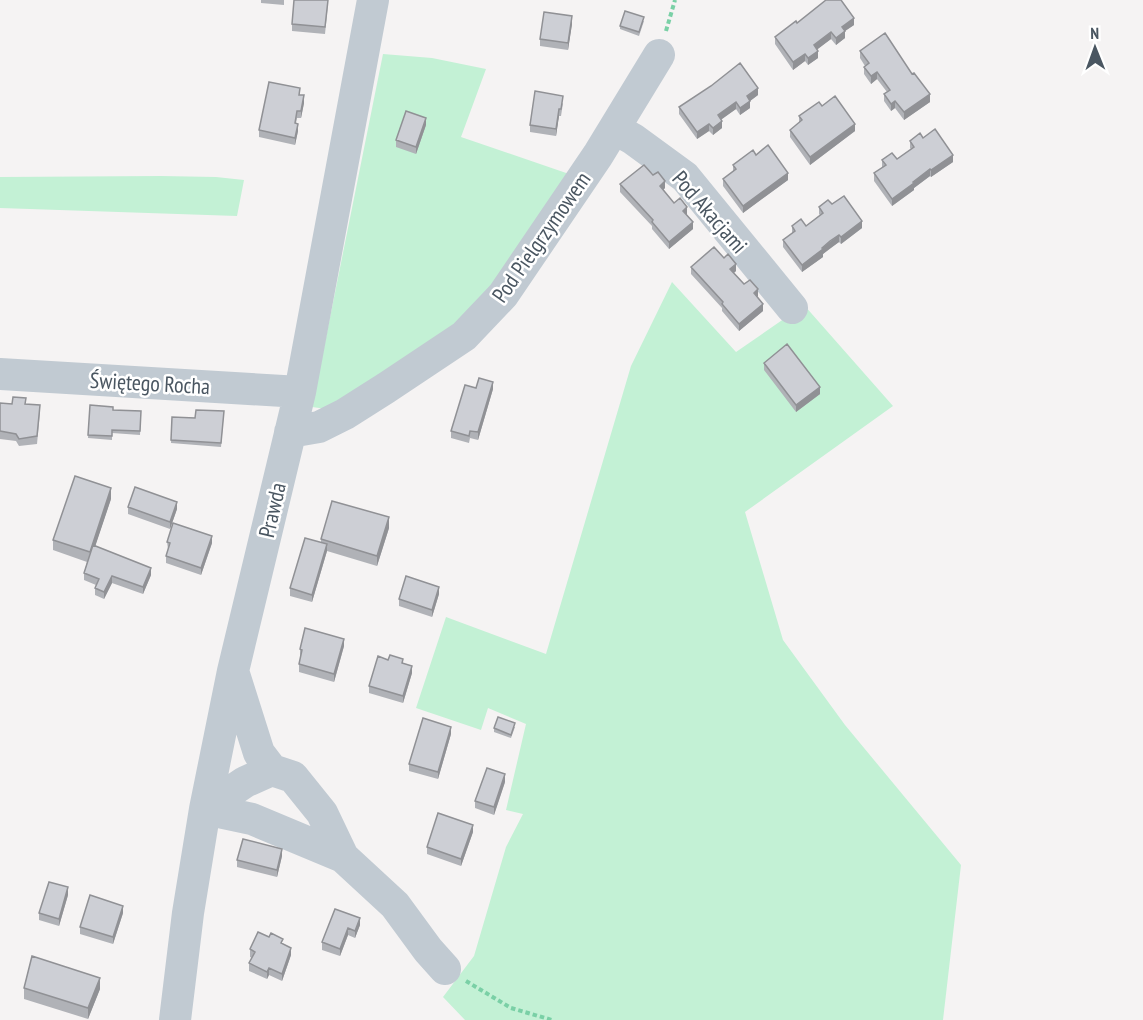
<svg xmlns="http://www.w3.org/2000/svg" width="1143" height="1020" viewBox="0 0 1143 1020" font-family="'PT Sans Narrow',sans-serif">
	<rect width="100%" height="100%" fill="#f5f3f3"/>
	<path fill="#c3f1d5" d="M383 54 432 58 486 69 461 137 572 175 505 279 450 338 334 410 312 407Z
		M161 176 216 177 244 180 237 216 0 208V177Z
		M672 282 736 352 804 305 893 406 745 512 783 640 845 725 961 865 943 1020H465L443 997 474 956 506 847 523 814 506 810 526 724 488 708 481 730 416 708 446 617 546 654 631 366Z"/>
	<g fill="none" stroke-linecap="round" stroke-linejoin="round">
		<path stroke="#7ad0a6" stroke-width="4" stroke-dasharray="4.5 3" stroke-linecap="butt" d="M666 31 675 0
			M466 981 511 1008 552 1020"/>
		<path stroke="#c1cad2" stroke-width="32" d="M615 129 633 139 685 177 792 308
			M0 374 300 392
			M290 432 319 427 345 414 386 388 464 336 503 295 598 155 659 55
			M234 674 259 753 272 770
			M205 809 252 819 343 857 395 905 428 950 445 969
			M205 809 245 782 272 770 293 777 322 813 343 857
			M175 1020 188 913 205 809 233 671 300 392 373 0"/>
	</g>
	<path fill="#b0b2b7" d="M261 0H284V5L261 3Z
		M328 4 325 34 292 31V24Z
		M644 21 639 36 620 29V26Z
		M797 23 854 25 845 31V38L836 45 831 39 817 49 818 58 808 65 805 61 793 70 775 44V37Z
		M572 24 568 50 540 46V39Z
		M860 51 930 102 904 120 895 108 891 111 884 101V94L887 92 877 79 871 84 864 74V67L865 66 860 58Z
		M300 95 304 103 301 118H297L296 123 298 131 295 145 259 137V130Z
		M758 95 750 101V108L740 115 736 109 721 119 722 128 713 135 709 131 697 139 679 114V107Z
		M563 103 561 116H559L556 136 530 132V125Z
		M822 106 855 131 810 165 790 137V130L799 123V116Z
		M426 125 416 154 396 147V140Z
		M923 138 953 162 931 177 930 176 914 188V190L892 206 874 181V173L882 168V160L897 159 911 149 910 148V141Z
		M756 155 788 180 743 213 723 186V179L733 172V165Z
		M620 184 665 188 663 190 674 203 687 214V215L693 229 669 249 652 229V226L620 192Z
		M832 204 862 228 841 244 839 242 830 248 823 254V257L802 272 783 247V240L792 233V226H806L820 215 819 214V207Z
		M691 267 736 271 734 273 744 284 758 296 757 297 763 311 739 331 722 311V308L691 274Z
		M764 363 820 394 796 412 764 370Z
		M476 388 493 389 478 440 470 438 469 443 451 438V431Z
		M0 403 26 404 40 412 37 444 19 446 16 441 0 439Z
		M90 405 113 410 141 411 140 435 112 433V440L88 438Z
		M224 411 221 447 171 443 172 417 195 418Z
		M111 499 95 546 151 575 143 594 112 583 104 599 95 595V588L96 585 84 580V573L87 562 53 550V540Z
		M128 507 177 509 170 529 128 514Z
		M389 528 377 566 327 551 312 602 290 596V588L321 542V539Z
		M167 542 212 543 201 575 166 563V556L168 549Z
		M439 594 432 617 399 606V599Z
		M344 646 334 682 299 672V664L301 657H300V649Z
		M403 664 412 673 403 703 369 693V686Z
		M515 727 511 738 494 732V728Z
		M451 734 438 779 409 771V764Z
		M505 782 494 815 475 808V801Z
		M473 832 461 866 427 854V847Z
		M282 856 277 877 237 867V860Z
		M68 895 59 926 39 920V913Z
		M335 909 360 925 355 938 348 935 340 956 322 950V942Z
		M123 913 113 944 80 934V927Z
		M283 944 291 955 282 981 269 975 267 979 249 971V963L252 958 250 957V949Z
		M24 988 100 989 88 1019 24 999Z"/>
	<path fill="#909195" d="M572 16V24L568 50V43Z
		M854 18V25L845 31V38L836 45V38L842 27Z
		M831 32V39L814 52V45Z
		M818 51V58L808 65V58Z
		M805 54V61L793 70V62Z
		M877 72V79L871 84V76Z
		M758 88V95L750 101V108L740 115V108L747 96Z
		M930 94V102L904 120V112Z
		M304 95V103L301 118V111Z
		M895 101V108L891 111V104Z
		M736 102V109L718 122V115Z
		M559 109V116L556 136V129Z
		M426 118V125L416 154V147Z
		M722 121V128L713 135V128Z
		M298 124V131L295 145V138Z
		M709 124V131L697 139V132Z
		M855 124V131L810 165V157Z
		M953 155V162L931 177V170Z
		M930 169V176L914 188V190L892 206V199L913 182Z
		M788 173V180L743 213V206Z
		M665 181V188L660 193V186Z
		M687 207V214L683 218V211Z
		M862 221V228L841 244V237Z
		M693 222V229L669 249V242Z
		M839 235V242L823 254V257L802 272V265L822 248Z
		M736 264V271L730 276V269Z
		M758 289V296L754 300V293Z
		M763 304V311L739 331V324Z
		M493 382V389L478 440V432Z
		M820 387V394L796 412V405Z
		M111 488V499L90 562V552Z
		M177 502V509L170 529V522Z
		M389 517V528L377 566V556Z
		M212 536V543L201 575V568Z
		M327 544V551L312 602V595Z
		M151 568V575L143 594V587Z
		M112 576V583L104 599V592Z
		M439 587V594L432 617V610Z
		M344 639V646L334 682V674Z
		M412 666V673L403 703V696Z
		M451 727V734L438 779V772Z
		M505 774V782L494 815V807Z
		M473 825V832L461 866V859Z
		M282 849V856L277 877V870Z
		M68 887V895L59 926V919Z
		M123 906V913L113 944V937Z
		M360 918V925L355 938V931Z
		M348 928V935L340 956V949Z
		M291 948V955L282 981V974Z
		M269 968V975L267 979V972Z
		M100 978V989L88 1019V1008Z"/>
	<path fill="#cdcfd5" stroke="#909195" stroke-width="1.5" d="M294 0H328L325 27 292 24Z
		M826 0H841L854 18 842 27 845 31 836 38 831 32 814 45 818 51 808 58 805 54 793 62 775 37 796 21 797 23Z
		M625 11 644 17 639 32 620 26Z
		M544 12 572 16 568 43 540 39Z
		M885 33 912 74 914 73 930 94 904 112 895 101 891 104 884 94 890 90 877 72 871 76 864 67 869 63 860 51Z
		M740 63 758 88 747 96 750 101 740 108 736 102 718 115 722 121 713 128 709 124 697 132 679 107 711 86Z
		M269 82 300 88 299 95H304L301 111H297L295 123 298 124 295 138 259 130Z
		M535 91 563 96 561 109H559L556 129 530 125Z
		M835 96 855 124 810 157 790 130 802 120 799 116 819 102 822 106Z
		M406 111 426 118 416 147 396 140Z
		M935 129 953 155 931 170 930 169 913 182 914 183 892 199 874 173 886 165 882 160 892 153 897 159 914 147 910 141 920 133 923 138Z
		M768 145 788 173 743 206 723 179 736 169 733 165 753 150 756 155Z
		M644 165 653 175 658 172 665 181 660 186 674 203 680 198 687 207 683 211 693 222 669 242 652 222 653 220 620 184Z
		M844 196 862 221 841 237 839 235 830 241 822 248 823 249 802 265 783 240 795 231 792 226 801 219 806 226 823 213 819 207 828 200 832 204Z
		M714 247 724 258 728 254 736 264 730 269 744 284 750 280 758 289 754 293 763 304 739 324 722 304 723 302 691 267Z
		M787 344 820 387 796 405 764 363Z
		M479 378 493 382 478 432 470 431 469 436 451 431 465 385 476 388Z
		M13 397 26 398 25 404 40 405 37 436 19 439 16 434 0 431V403L12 404Z
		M90 405 113 407V410L141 411 140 431 112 430V436L88 435Z
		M196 410 224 411 221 443 171 440 172 417 195 418Z
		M75 476 111 488 90 552 53 540Z
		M135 487 177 502 170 522 128 507Z
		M332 501 389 517 377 556 321 539Z
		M173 523 212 536 201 568 166 556 170 543 167 542Z
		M305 538 327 544 312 595 290 588Z
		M93 545 151 568 143 587 112 576 104 592 95 588 99 579 84 573Z
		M406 576 439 587 432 610 399 599Z
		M305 628 344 639 334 674 299 664 302 650 300 649Z
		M390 655 403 659 402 663 412 666 403 696 369 686 378 656 388 660Z
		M498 717 515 723 511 735 494 728Z
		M423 718 451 727 438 772 409 764Z
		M487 768 505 774 494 807 475 801Z
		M438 813 473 825 461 859 427 847Z
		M243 839 282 849 277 870 237 860Z
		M49 882 68 887 59 919 39 913Z
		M90 895 123 906 113 937 80 927Z
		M335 909 360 918 355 931 348 928 340 949 322 942Z
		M258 932 269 937 271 933 283 939 281 943 291 948 282 974 269 968 267 972 249 963 255 952 250 949Z
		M32 956 100 978 88 1008 24 988Z"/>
	<g text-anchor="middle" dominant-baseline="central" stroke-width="5" stroke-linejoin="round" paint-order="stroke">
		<g font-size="22" fill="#4a5661" stroke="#fff">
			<text transform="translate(710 212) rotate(49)">Pod Akacjami</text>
			<text transform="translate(541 237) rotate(-55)">Pod Pielgrzymowem</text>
			<text transform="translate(150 383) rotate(3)">Świętego Rocha</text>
			<text transform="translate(272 510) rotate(-77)">Prawda</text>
		</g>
	</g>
	<g transform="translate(1095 48) rotate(359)" stroke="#ffffff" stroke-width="4.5" paint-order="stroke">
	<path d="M0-4.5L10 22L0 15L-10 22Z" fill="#4a5661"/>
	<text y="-9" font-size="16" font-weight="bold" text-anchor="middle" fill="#4a5661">N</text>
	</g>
</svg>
